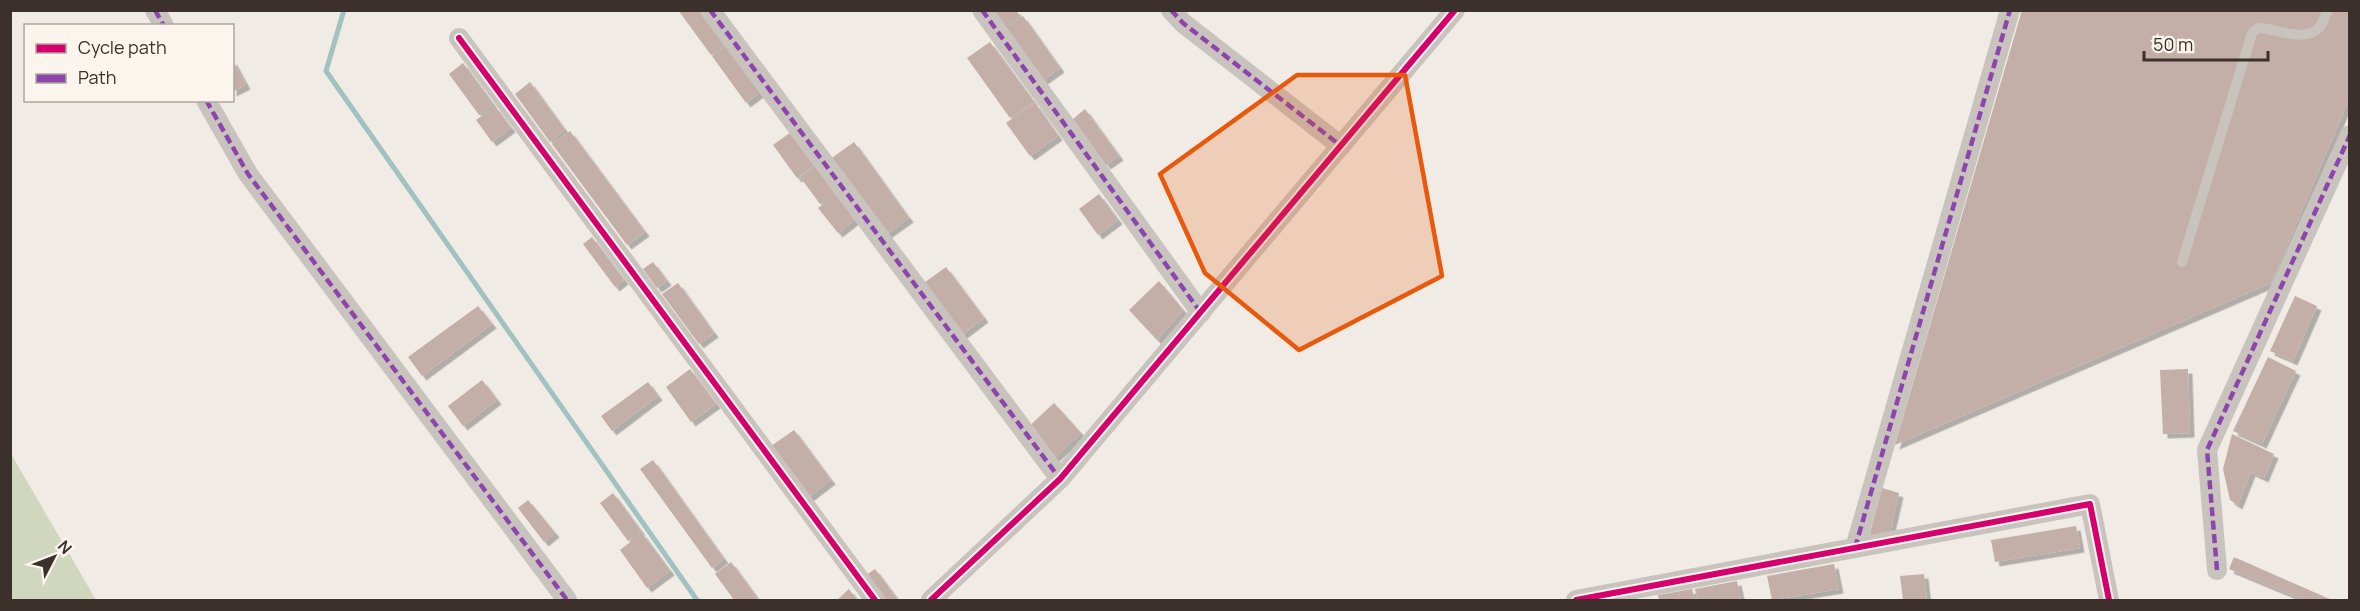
<svg xmlns="http://www.w3.org/2000/svg" width="2360" height="611" viewBox="0 0 2360 611" font-family="Manrope,sans-serif">
	<defs>
		<filter id="shadow"><feDropShadow dx="4.5" dy="4.5" stdDeviation="0" flood-color="#0004"/></filter>
	</defs>
	<rect width="100%" height="100%" fill="#f0ebe5"/>
	<path fill="#d1d6bf" d="M10 454H11L96 600H11Z"/>
	<g fill="none" stroke-linecap="round" stroke-linejoin="round">
		<path stroke="#a1c2c1" stroke-width="5" d="M344 10 326 71 697 600"/>
	</g>
	<path fill="#c3afa7" filter="url(#shadow)" d="M678 10H702L727 43 711 55Z
		M990 10H1016L1020 16 1003 28Z
		M2022 10H2350V97L2271 283 1895 445Z
		M1023 16 1060 68 1042 81 1004 30Z
		M990 42 1034 102 1010 118 967 58Z
		M728 45 762 91 746 103 712 56Z
		M232 59 246 85 232 92Z
		M463 63 493 104 479 115 449 74Z
		M530 82 565 130 550 142 515 94Z
		M1035 103 1058 136 1030 156 1006 123Z
		M495 106 511 128 492 142 476 120Z
		M1085 109 1119 156 1106 165 1073 119Z
		M570 131 645 232 627 245 552 144Z
		M791 132 815 164 797 178 773 145Z
		M854 142 909 218 884 236 829 160Z
		M816 165 836 192 820 204 800 177Z
		M837 194 856 219 838 233 818 208Z
		M1099 194 1118 220 1098 235 1079 209Z
		M592 237 624 280 615 287 583 244Z
		M653 262 667 281 657 288 643 269Z
		M946 267 984 318 959 337 921 285Z
		M1159 281 1183 310 1157 340 1129 310Z
		M678 283 714 333 699 344 662 294Z
		M2295 296 2317 306 2293 361 2270 351Z
		M478 306 492 324 422 376 408 357Z
		M2268 357 2296 371 2262 444 2233 431Z
		M690 369 716 404 691 422 666 387Z
		M2188 369 2190 433 2163 434 2160 370Z
		M482 380 497 400 463 426 448 406Z
		M648 382 658 396 612 431 601 416Z
		M1054 403 1081 433 1053 459 1026 429Z
		M794 430 831 480 809 497 771 446Z
		M2232 434 2274 454 2264 478 2251 472 2238 505 2230 500 2223 469Z
		M653 460 724 559 712 568 640 469Z
		M1882 488 1899 493 1890 532 1869 537Z
		M613 493 641 531 628 541 600 503Z
		M528 500 555 533 544 542 518 508Z
		M2076 526 2080 548 1995 562 1991 540Z
		M642 533 670 571 647 588 620 550Z
		M2234 557 2332 600H2304L2229 569Z
		M731 562 758 599 755 600H734L715 574Z
		M1834 564 1839 589 1772 600 1767 576Z
		M875 569 898 600H881L863 577Z
		M1924 574 1927 600H1903L1900 576Z
		M1737 581 1741 600H1697L1695 589Z
		M849 589 857 600H837Z
		M1692 589 1695 600H1659L1658 595Z"/>
	<g fill="none" stroke-linecap="round" stroke-linejoin="round">
		<path stroke="#c9c3be" stroke-width="10" d="M2182 262 2252 33 2258 28C2275 28 2304 43 2319 28 2323 24 2325 16 2328 10"/>
		<path stroke="#c9c3be" stroke-width="20" d="M155 10 164 26
			M710 10 1060 479
			M982 10 1201 313
			M1171 10 1183 23 1341 146
			M459 38 875 600
			M206 100 248 174 567 600
			M1855 548 2010 10
			M2217 570 2207 450 2350 135
			M931 600 1060 479 1455 10
			M1576 600 2090 504 2109 600"/>
		<path stroke="#8e44ad" stroke-width="4.5" stroke-dasharray="9 4.5" stroke-linecap="butt" d="M155 10 164 26
			M710 10 1060 479
			M982 10 1201 313
			M1171 10 1183 23 1341 146
			M206 100 248 174 567 600
			M1855 548 2010 10
			M2217 570 2207 450 2350 135"/>
		<defs>
			<path id="cycleway" d="M459 38 875 600
				M931 600 1060 479 1455 10
				M1576 600 2090 504 2109 600"/>
		</defs>
		<use href="#cycleway" stroke="#fbf5ee" stroke-width="10"/>
		<use href="#cycleway" stroke="#d6006c" stroke-width="6"/>
	</g>
	<path fill="#e8590c" fill-opacity="0.2" stroke="#e8590c" stroke-width="4.5" stroke-linejoin="round" d="M1297 75H1405L1442 276 1299 350 1205 273 1160 174Z"/>
	<rect width="2360" height="611" fill="none" stroke="#3b302b" stroke-width="24"/>
	<rect x="24" y="24" width="210" height="78" fill="#fbf5ee" stroke="#aea6a0" stroke-width="1.5"/>
	<rect x="36" y="44" width="30" height="9" fill="#d6006c" stroke="#aea6a0" stroke-width="1.5"/>
	<text x="78" y="54" font-size="18" fill="#3b302b">Cycle path</text>
	<rect x="36" y="74" width="30" height="9" fill="#8e44ad" stroke="#aea6a0" stroke-width="1.5"/>
	<text x="78" y="84" font-size="18" fill="#3b302b">Path</text>
	<g transform="translate(54 557) rotate(48)" stroke="#fbf5ee" stroke-width="4.5" paint-order="stroke">
	<path d="M0-4.5L10 22L0 15L-10 22Z" fill="#3b302b"/>
	<text y="-9" font-size="16" font-weight="bold" text-anchor="middle" fill="#3b302b">N</text>
	</g>
	<path d="M2144 51v9h124v-9" fill="none" stroke="#3b302b" stroke-width="3"/>
	<text x="2153" y="51" font-size="18" fill="#3b302b" stroke="#fbf5ee" stroke-width="4.5" paint-order="stroke">50 m</text>
</svg>
